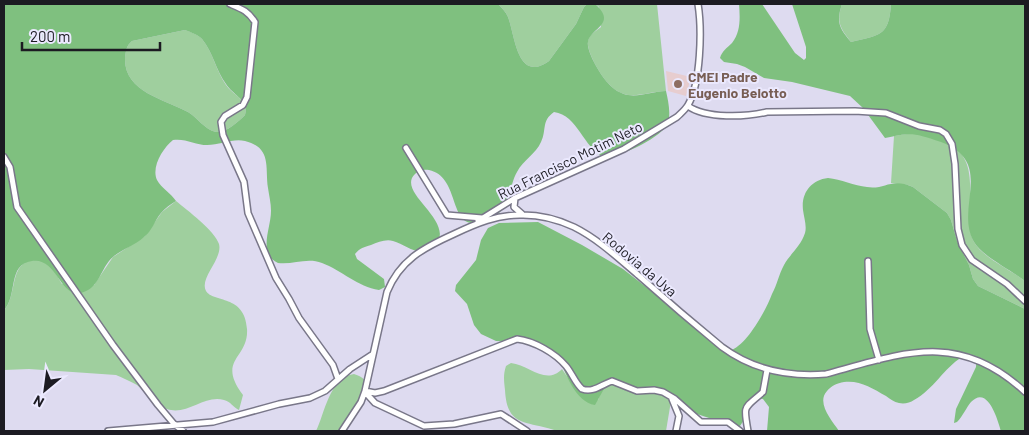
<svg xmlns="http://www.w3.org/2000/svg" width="1029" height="435" viewBox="0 0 1029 435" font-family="Barlow,sans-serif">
	<rect width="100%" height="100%" fill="#dedbf0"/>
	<path fill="#e7cdcf" d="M666 71 691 77 686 96 668 91Z"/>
	<path fill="#9fcf9e" d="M498 4H587L584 7 576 24 549 61C517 84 515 35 508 17 506 12 502 8 498 4Z
		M595 4H657L666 91C654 91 635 98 624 94 618 92 612 88 608 83 601 76 586 51 588 41 589 35 596 31 601 27L599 7Z
		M842 4H891C889 37 879 35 851 42 840 28 836 22 842 4Z
		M185 30C191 32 197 34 202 39 213 52 216 71 226 85 234 96 249 100 245 115 238 122 226 133 216 132 205 130 197 117 188 112 164 99 124 92 125 58 126 51 126 46 132 41Z
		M913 133C970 146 972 158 970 213 970 223 969 233 974 242 982 257 1011 270 1025 281V309L978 286 973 279 969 265 957 241 951 220 947 213 913 187 908 185 891 183 894 136Z
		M176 201C187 210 215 231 219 244 223 259 199 278 206 291 213 303 245 294 247 329 249 359 216 359 243 395L239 410C234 408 230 401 224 400 205 394 187 416 167 409 155 405 147 393 137 385 130 381 123 378 116 375L29 369 4 370V310C18 296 8 262 34 260 49 259 55 272 62 284L94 285 113 257 145 236 162 212Z
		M511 363C529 365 546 386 562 369L578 393 598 400C600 395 601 390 605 387 616 378 658 392 672 395L666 431H557C528 420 507 429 505 390 504 381 503 375 506 366Z
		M354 374C386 383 351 417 343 431H316C325 413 329 378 354 374Z"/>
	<path fill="#7fc07f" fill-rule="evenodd" d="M4 4H498C502 8 506 12 508 17 515 35 517 84 549 61L576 24 584 7 587 4H595C618 24 590 28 588 42 586 51 601 76 608 83 613 89 621 94 628 95 640 97 654 91 666 91 668 100 671 113 668 122 664 137 619 158 604 157 583 148 578 115 554 112 541 121 547 130 541 142 536 154 523 160 517 172 510 184 510 202 499 213 495 218 488 219 482 221 447 234 462 177 429 170 424 169 418 170 415 174 397 191 447 216 439 239 437 244 433 248 429 250 416 256 405 244 393 241 386 239 378 242 371 245 364 247 360 248 355 254L357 259 384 279 385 287 379 290C358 287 341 270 322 263 307 257 293 265 278 263 272 260 268 256 267 249 265 237 271 223 271 211 271 203 269 195 268 188 265 167 272 148 245 141 233 138 220 145 207 145 196 145 185 138 173 140 163 148 151 167 157 180 161 188 171 193 176 201 171 204 165 208 161 213 155 220 152 231 144 237 133 247 118 250 109 261 101 271 98 286 86 291 60 304 59 257 32 261 7 264 18 296 4 310ZM185 30C190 32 197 34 202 39 213 52 216 71 226 84 234 96 249 100 245 115 238 122 226 133 216 132 205 130 197 117 188 112 164 99 124 92 125 58 126 51 126 46 132 41Z
		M739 4H762L795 53 804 60 806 58V47L792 4H842C836 22 839 28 851 42 879 35 889 37 891 4H1025V281C1011 270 982 256 974 242 954 207 996 163 941 142 914 133 912 132 885 138L863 108 850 96 792 82 764 78 745 67 737 64 724 62 720 58C722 51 727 48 732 43 741 32 740 17 739 4Z
		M828 178C841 179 854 186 867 187 885 190 891 177 913 187L947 213 951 220 957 241 969 265 973 279 978 286 1025 309V431H1001C998 421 988 384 971 402 966 408 963 416 957 422L954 423 956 409 976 367C977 358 971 353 962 357 944 368 933 390 914 400 910 403 904 404 899 403 894 402 890 399 886 396 872 388 860 380 844 382 837 383 831 386 827 391 816 403 832 421 839 431H767L769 407 763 399 758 398C748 405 747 417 740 426H733L697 414 684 406 672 395 623 384H611L605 387 595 405C575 402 566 373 558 357L529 343 496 341 481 334 474 325 467 304 455 291 456 285 476 260 481 240 488 228 499 223 538 222 582 245 623 269 719 344 725 348 732 350C748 343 766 310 772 294 777 285 779 274 784 265 790 254 801 246 805 233 807 226 804 218 803 210 801 193 811 180 828 178Z"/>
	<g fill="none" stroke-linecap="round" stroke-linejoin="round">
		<defs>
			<path id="minor" d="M230 4C242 9 248 11 255 22L247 97 243 105 225 116 221 122 223 135 244 182 248 213 276 278 289 299 299 318 333 365 338 379
				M688 106C706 119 746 117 767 112L855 111 886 113 919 126 940 130 946 134 952 144 955 164 958 229 962 245 972 260 1007 284 1025 301
				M406 148 447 215 482 218
				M4 157 10 167 17 207 113 345 158 405 174 424 183 431
				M515 198 514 207 522 214
				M478 221 515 198 624 149 677 117C681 113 685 110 688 105 701 83 702 29 698 4
				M868 261 870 329 879 360
				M365 391 375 393 384 391 517 339C534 341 555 353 566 366 572 373 575 383 582 389 593 393 601 385 612 381L637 391 654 390 663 392 675 399 701 422H728L740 431
				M365 392 375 403 424 426 454 424 501 414 527 431
				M672 399 679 416 676 431
				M108 431 213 422 279 404 310 398 325 391 350 369 373 354
				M342 431 361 402 365 391 387 292C400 260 423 248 454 234 475 224 498 214 523 215 540 215 559 220 574 227 598 239 618 258 638 275 666 300 694 324 722 347 753 370 788 377 826 374 903 353 959 330 1025 392
				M748 431C743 404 744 409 763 392L767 370"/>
		</defs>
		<use href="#minor" stroke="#797789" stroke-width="8"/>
		<use href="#minor" stroke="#fff" stroke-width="5"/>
	</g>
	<circle fill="#8d6e63" stroke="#ebe9fe" stroke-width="2" cx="678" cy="84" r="5"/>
	<g text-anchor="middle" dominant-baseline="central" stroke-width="4" stroke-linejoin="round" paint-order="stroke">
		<g font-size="14" font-weight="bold" fill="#785e54" stroke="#ebe9fe" text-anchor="start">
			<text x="688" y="76">CMEI Padre<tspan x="688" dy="16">Eugenio Belotto</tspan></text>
		</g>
		<g font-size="14" fill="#1c1b22" stroke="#ebe9fe">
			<text transform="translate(570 160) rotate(-26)">Rua Francisco Motim Neto</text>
			<text transform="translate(640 264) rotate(40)">Rodovia da Uva</text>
		</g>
	</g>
	<rect width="1029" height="435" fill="none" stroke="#1c1b22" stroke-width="10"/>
	<g transform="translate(45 390) rotate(209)" stroke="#ebe9fe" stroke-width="4" paint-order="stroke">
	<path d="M0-4L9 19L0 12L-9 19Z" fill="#1c1b22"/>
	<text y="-8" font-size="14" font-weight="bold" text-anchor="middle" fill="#1c1b22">N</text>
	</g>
	<path d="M22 42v8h138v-8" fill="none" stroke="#1c1b22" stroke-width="2.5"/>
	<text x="30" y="42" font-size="15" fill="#1c1b22" stroke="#ebe9fe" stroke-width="4" paint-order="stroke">200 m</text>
</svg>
